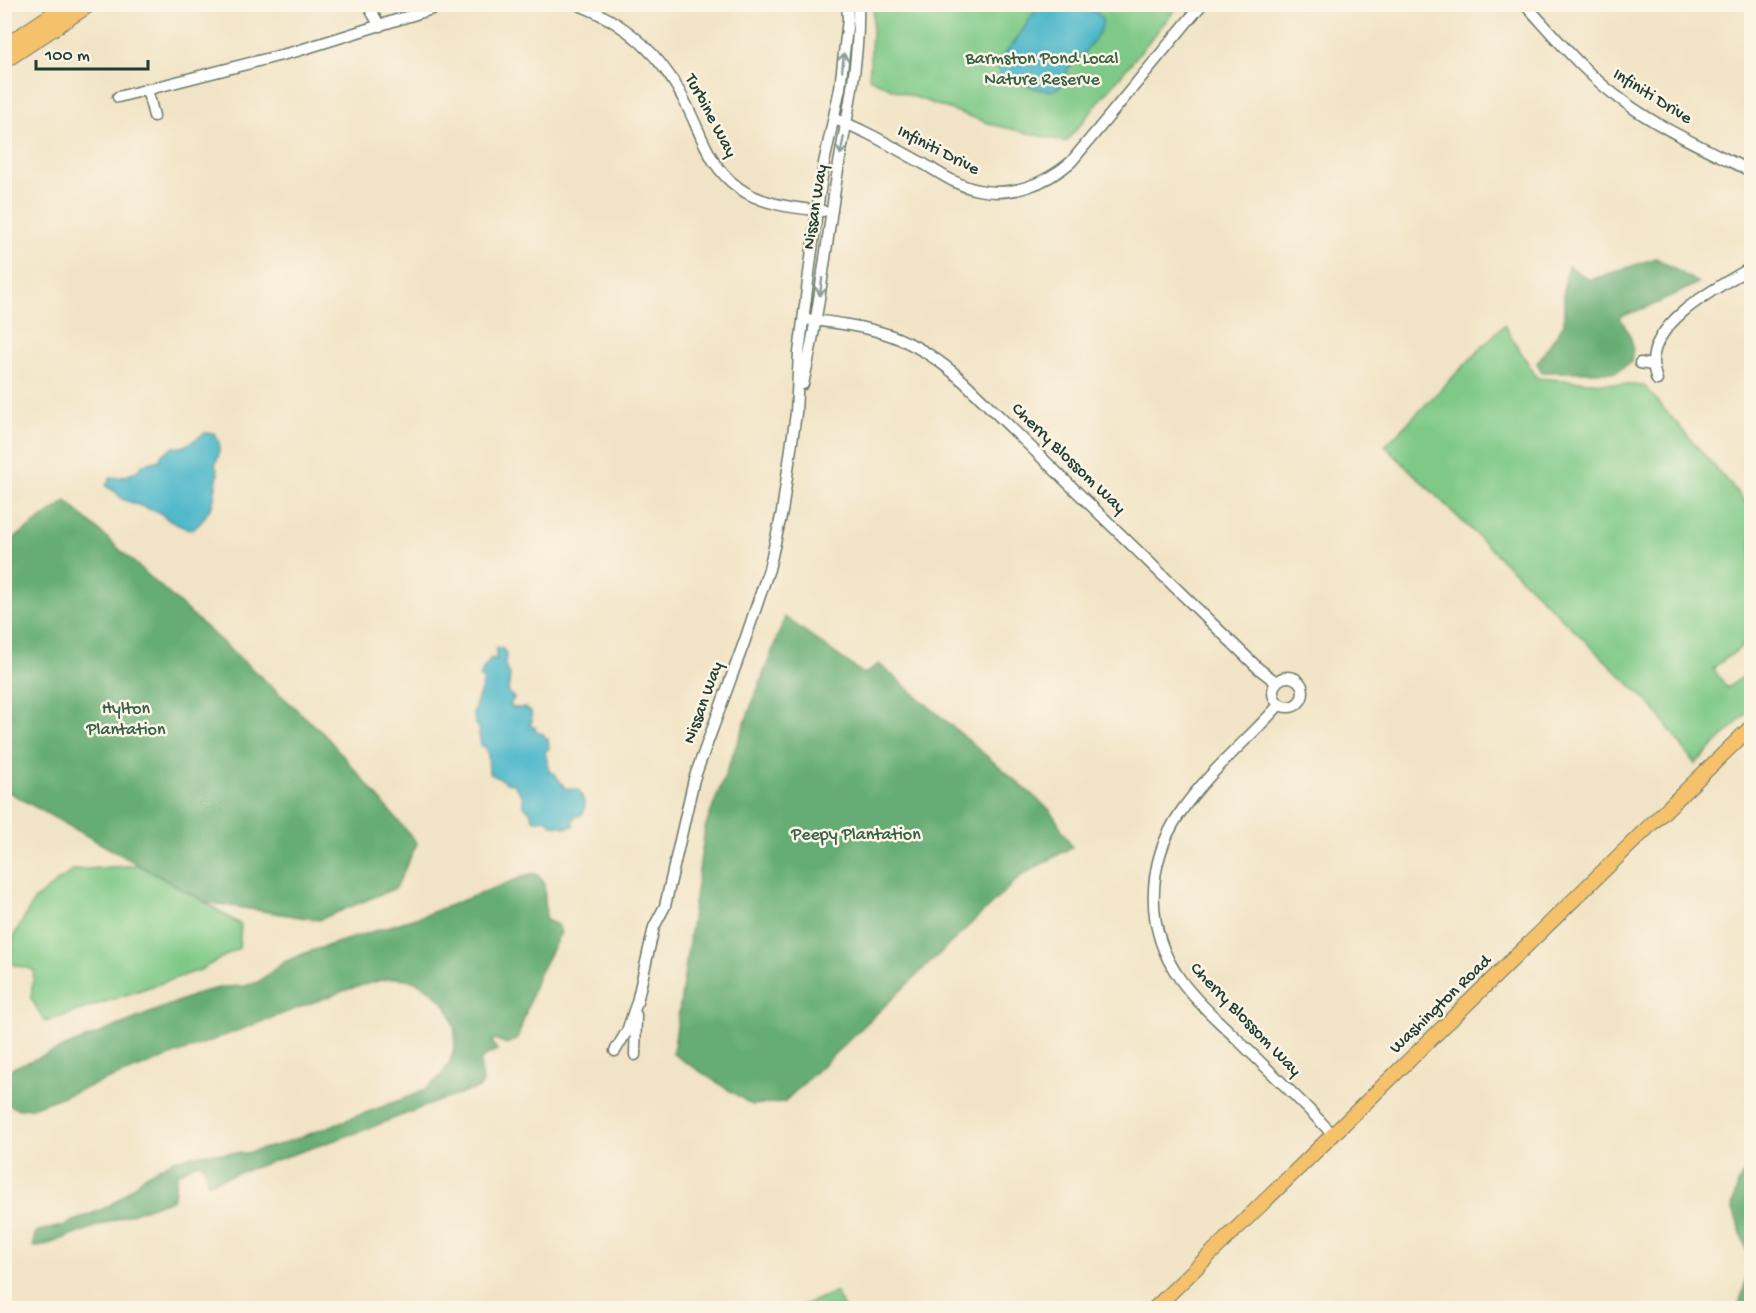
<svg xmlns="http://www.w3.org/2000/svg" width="1756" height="1313" viewBox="0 0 1756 1313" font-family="'Gochi Hand',sans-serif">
	<rect width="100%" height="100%" fill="#fcf5e5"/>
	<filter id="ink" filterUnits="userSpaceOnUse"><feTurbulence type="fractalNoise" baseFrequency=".0167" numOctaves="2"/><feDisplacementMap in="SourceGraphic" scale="12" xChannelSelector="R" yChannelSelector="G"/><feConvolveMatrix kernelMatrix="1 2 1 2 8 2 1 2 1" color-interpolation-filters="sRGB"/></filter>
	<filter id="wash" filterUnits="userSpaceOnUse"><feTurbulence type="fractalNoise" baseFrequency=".008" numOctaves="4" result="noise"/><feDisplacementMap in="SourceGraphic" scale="24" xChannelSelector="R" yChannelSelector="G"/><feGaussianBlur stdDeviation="1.35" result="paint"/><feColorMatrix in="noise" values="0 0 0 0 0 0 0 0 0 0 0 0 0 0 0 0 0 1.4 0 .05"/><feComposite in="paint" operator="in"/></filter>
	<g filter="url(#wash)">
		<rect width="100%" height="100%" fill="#f1e3c5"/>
		<path fill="#7ec987" stroke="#4e835e" stroke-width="1.5" d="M874 5H1179L1066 142 994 125 892 89 869 78Z
			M1504 325 1537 378 1644 386 1751 508V640L1713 668 1727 688 1751 671V709L1695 764 1653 707 1385 446Z
			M138 865 205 902 241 925 239 948 200 970 45 1022 31 998 34 970 10 964 13 937 35 899 73 870Z
			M836 1292 844 1308H796Z"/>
		<path fill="#66ad74" stroke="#427554" stroke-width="1.5" d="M1656 258 1698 283 1658 303 1620 317C1629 335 1636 341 1631 362L1616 372H1542L1537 363 1564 324V288L1568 266 1590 280Z
			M66 501 326 736 417 843 396 888 319 920 205 902 5 790V545Z
			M785 617 864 674 879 664 1051 811 1072 847 1022 875 784 1102 752 1105 673 1054 705 828Z
			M530 874H536L544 882 546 920 558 925 561 932 537 978 517 1040 507 1044 494 1039 492 1042 497 1050C473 1061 481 1061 483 1083L479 1088 436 1102 367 1129 209 1183 207 1182 206 1172 201 1163 195 1164 177 1174C171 1196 183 1199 155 1205L43 1246 34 1247 33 1245 35 1234 38 1231 62 1226 103 1209 118 1200 147 1174 173 1160 206 1153H246L282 1144 419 1093C470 1066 467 999 410 980 391 974 365 985 346 990L32 1108 19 1109 5 1104V1071L202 992 223 987 244 986 258 982 284 962 308 952 428 914Z
			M1751 1161V1308H1738L1744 1288 1749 1258 1732 1206 1739 1181Z"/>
		<path fill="#4db8ca" stroke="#367a7f" stroke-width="1.5" d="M1055 8C1066 13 1077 6 1088 9 1112 16 1101 31 1091 44 1083 53 1079 62 1068 68 1059 110 1031 81 1006 80L997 68C1001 54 1010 49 1018 37 1025 28 1028 19 1037 10Z
			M205 433H214L219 442V454L215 465 218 473 213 504 202 521 195 528 189 530 170 521 160 513 122 499 116 492 106 486 111 477C120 479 131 475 139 469 144 465 140 465 147 463 152 462 156 462 161 459V455L174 447H182L190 443Z
			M496 648H502L506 654 505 666 510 675 508 692 514 698 510 704 513 708H525L531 712 532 721 530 724 533 728 535 727 537 732 544 734V737L548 739 549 748 545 752 550 773H554L565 788 579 790C584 801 591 814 575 817L572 822 574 826 565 828 563 826 551 825C547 815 542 822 534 820L531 816 532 814 523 805V797L513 783 509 784 489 773 488 754 484 746H481L478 727 476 725 473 713 484 681 480 678 483 669 491 658 496 660Z"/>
	</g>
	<g filter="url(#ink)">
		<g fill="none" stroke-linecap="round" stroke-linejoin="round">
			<defs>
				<path id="minor" d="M367 4 380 26
					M576 4C626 22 663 57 686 104 702 135 709 167 739 188 762 205 796 208 823 211
					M1525 4C1556 38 1585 74 1623 101 1662 130 1709 150 1752 172
					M147 89 154 116
					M118 97 297 51 448 4
					M834 119C866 130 894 148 924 164 941 174 958 186 978 190 1012 197 1045 184 1071 162L1202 4
					M804 319C873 327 910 333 963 381L1259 669 1276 682
					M1640 363 1652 365
					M1657 380C1655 374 1653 367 1653 361 1655 318 1719 287 1752 267
					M803 384C819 315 826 246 837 176 846 119 860 63 858 4
					M1273 692a15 15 0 1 1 30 0a15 15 0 1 1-30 0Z
					M1279 705C1247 741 1207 773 1180 813 1146 863 1144 929 1180 979 1197 1003 1220 1022 1240 1042 1271 1073 1304 1103 1334 1136
					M615 1051 627 1031 637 1002 654 927 665 906 694 779 745 640 769 569 782 512 796 413 799 353 817 210 824 163 840 88 848 19 847 4
					M635 1055 636 1015"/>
				<path id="major" d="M1155 1308 1752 726"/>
				<path id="highway" d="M4 47 68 4
					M4 61 90 4"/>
			</defs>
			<use href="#minor" stroke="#687767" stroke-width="13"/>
			<use href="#major" stroke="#687767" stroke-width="16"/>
			<use href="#highway" stroke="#687767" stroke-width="17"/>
			<use href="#minor" stroke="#fff" stroke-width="10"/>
			<use href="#major" stroke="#f5c16b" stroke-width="14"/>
			<use href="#highway" stroke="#f5c16b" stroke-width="15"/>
		</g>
		<defs><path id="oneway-shaft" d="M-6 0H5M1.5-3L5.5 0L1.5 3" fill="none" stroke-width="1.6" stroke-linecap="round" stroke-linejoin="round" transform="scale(1.5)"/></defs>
		<g stroke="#8f9e9a">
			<use href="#oneway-shaft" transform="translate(843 62) rotate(-84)"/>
			<use href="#oneway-shaft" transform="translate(842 146) rotate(101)"/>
			<use href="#oneway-shaft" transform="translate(821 287) rotate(98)"/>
		</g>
	</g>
	<g text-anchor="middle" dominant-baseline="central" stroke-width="5" stroke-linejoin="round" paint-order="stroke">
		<g font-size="18" fill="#376049" stroke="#fcf5e5">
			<text x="1042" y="59">Barmston Pond Local<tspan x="1042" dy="21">Nature Reserve</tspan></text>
			<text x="126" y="709">Hylton<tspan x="126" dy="21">Plantation</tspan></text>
			<text x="856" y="835">Peepy Plantation</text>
		</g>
		<g font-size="18" fill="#1f3d34" stroke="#fcf5e5">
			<text transform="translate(1652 97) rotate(32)">Infiniti Drive</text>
			<text transform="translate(710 116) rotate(62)">Turbine Way</text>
			<text transform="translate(938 151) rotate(27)">Infiniti Drive</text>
			<text transform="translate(816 207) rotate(-81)">Nissan Way</text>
			<text transform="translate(1068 459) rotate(44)">Cherry Blossom Way</text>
			<text transform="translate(704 703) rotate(-70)">Nissan Way</text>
			<text transform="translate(1441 1005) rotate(-44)">Washington Road</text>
			<text transform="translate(1245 1020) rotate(46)">Cherry Blossom Way</text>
		</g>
	</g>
	<rect width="1756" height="1313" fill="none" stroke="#fcf5e5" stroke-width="24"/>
	<path d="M36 60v9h112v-9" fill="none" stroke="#1f3d34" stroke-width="3"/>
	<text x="45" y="60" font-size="18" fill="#1f3d34" stroke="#fcf5e5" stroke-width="4.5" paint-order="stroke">100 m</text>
</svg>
